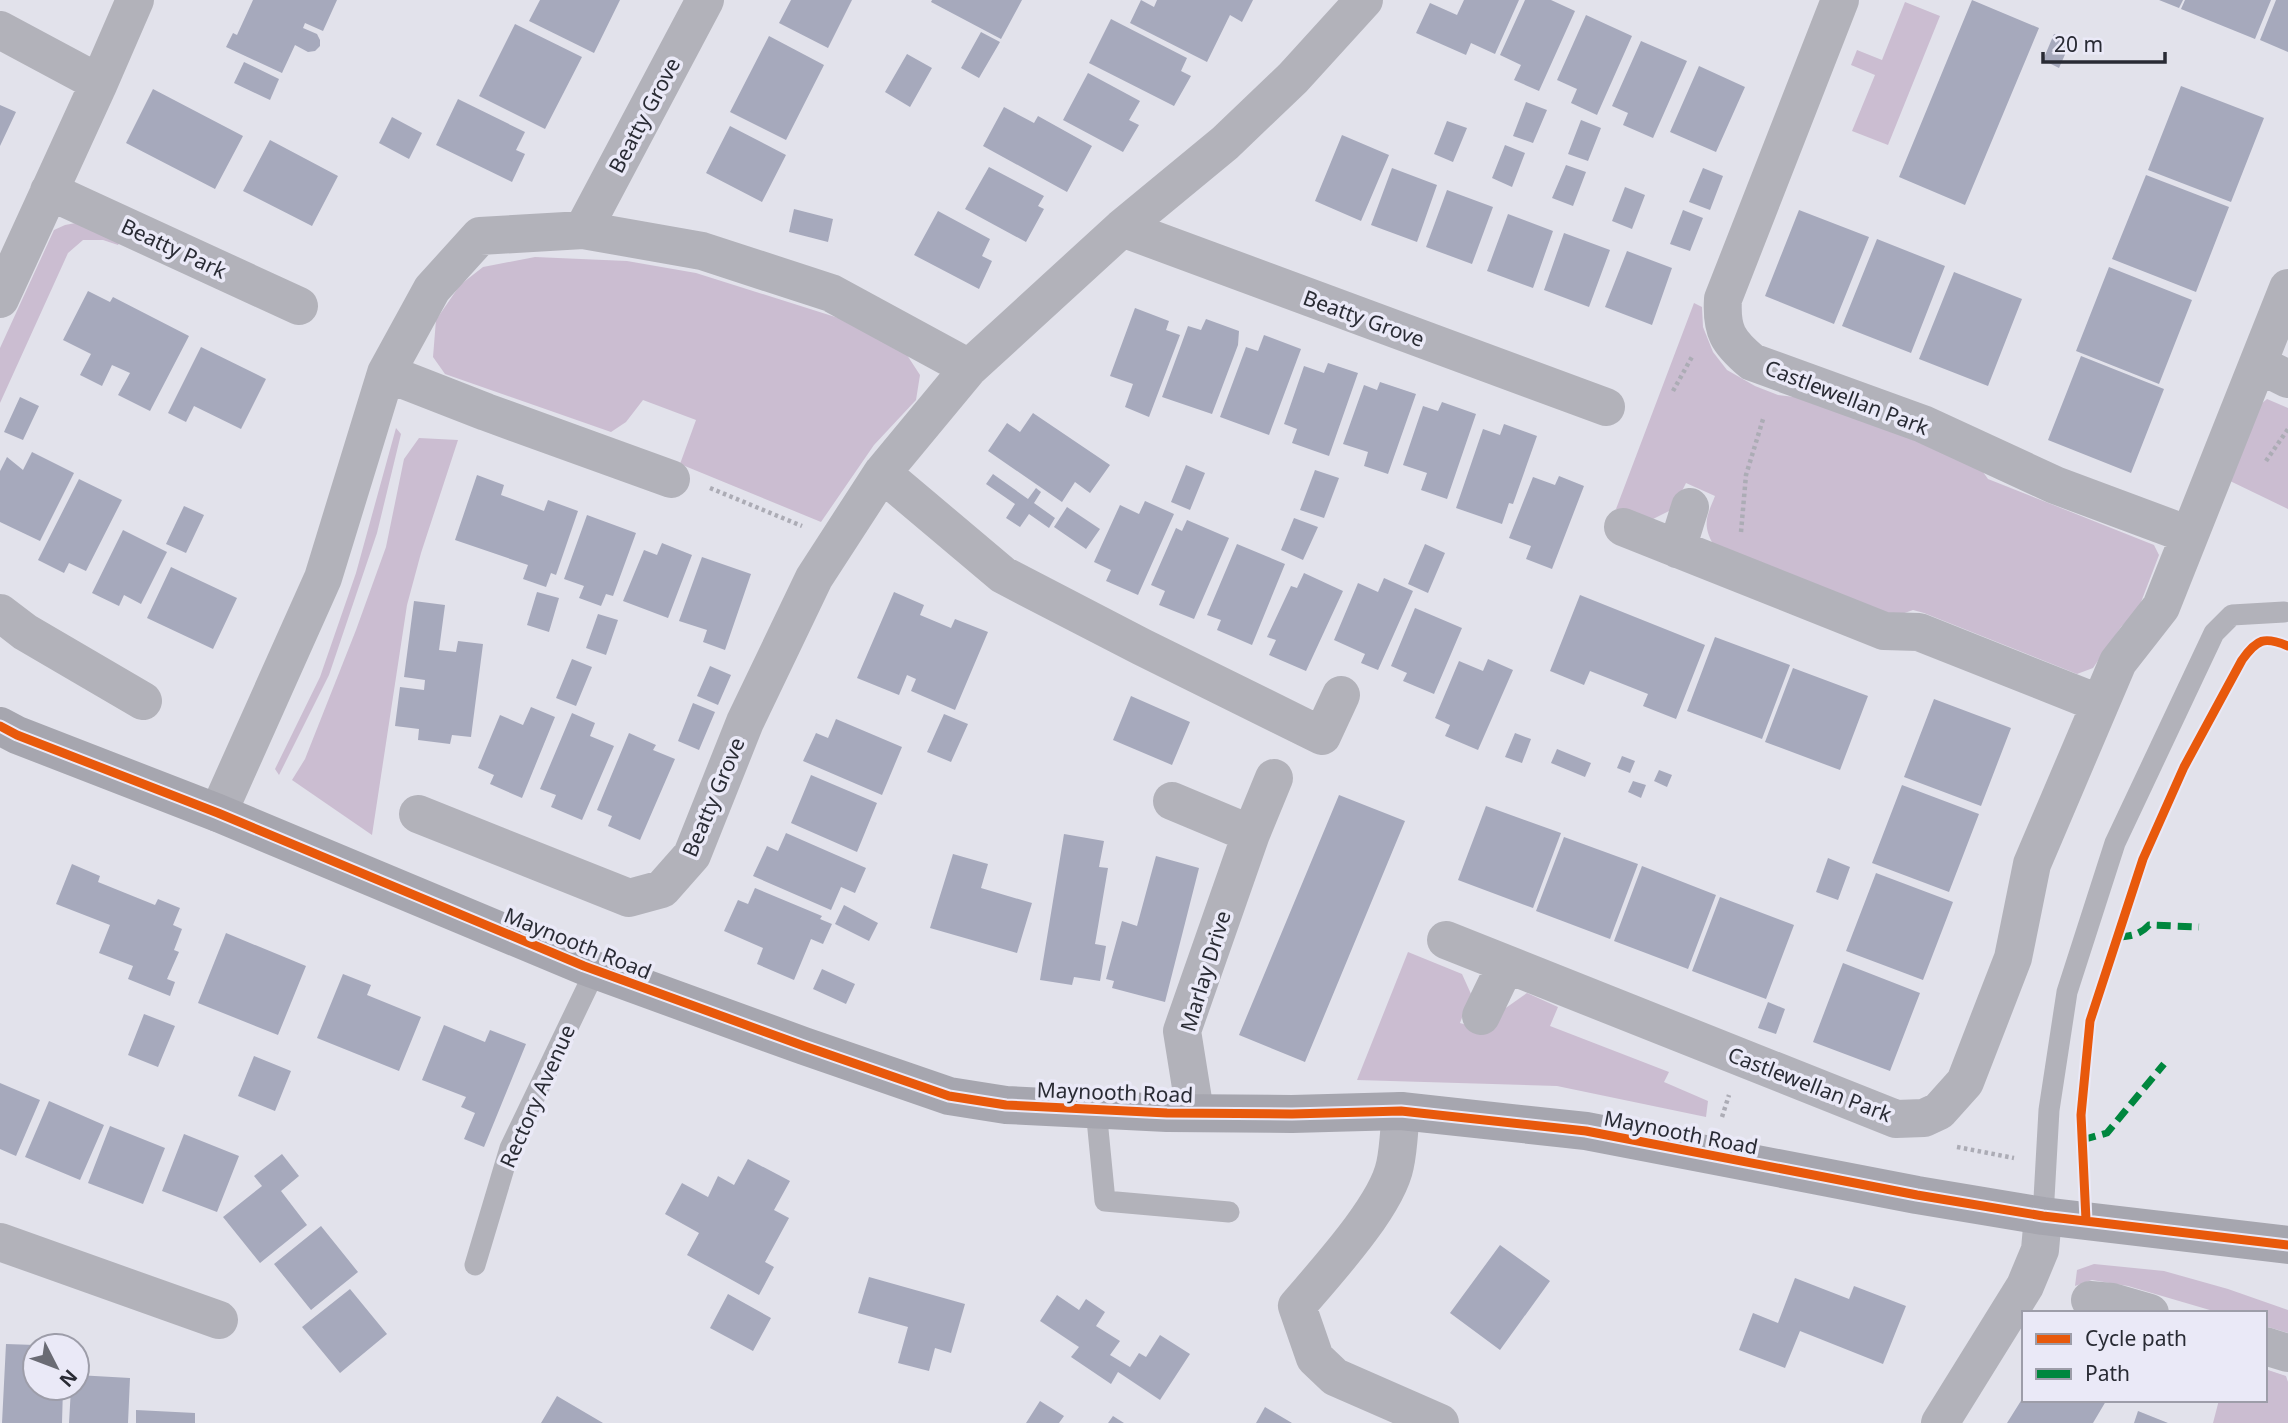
<svg xmlns="http://www.w3.org/2000/svg" width="2288" height="1423" viewBox="0 0 2288 1423" font-family="'Noto Sans',sans-serif">
	<rect width="100%" height="100%" fill="#e2e2eb"/>
	<path fill="#cbbdd1" d="M1905 2 1940 16 1888 145 1852 131 1875 75 1851 65 1857 50 1882 60Z
		M81 222 121 240 118 245 103 240H83L68 253 0 403V348L54 230 65 225Z
		M535 257 627 261 696 273 870 328 907 355 920 375 916 400 874 445 821 522 680 464 696 420 643 400 626 422 611 432 445 374 433 357 436 320 460 285 483 267Z
		M1694 303 1702 307 1703 327 1713 352 1727 370 1755 386 1778 395 1819 400 1978 465 1988 479 2154 545 2159 555 2138 610 2121 627 2093 668 2077 674 1924 613 1913 610 1896 616 1713 544C1702 524 1707 516 1715 496L1686 483 1673 509 1653 519 1616 509Z
		M2267 399 2288 408V509L2228 480 2254 410Z
		M396 428 401 434 377 533 329 675 279 775 275 769 320 677 356 573Z
		M419 438 458 440 421 553 407 605 372 835 292 780 305 759 356 630 386 547 404 459Z
		M1408 952 1462 974 1471 994 1460 1023 1491 1032 1500 1012 1527 993 1558 1007 1550 1026 1669 1072 1664 1082 1708 1101 1706 1117 1557 1086 1357 1080Z
		M2094 1264 2164 1271 2228 1289 2288 1310V1333L2265 1326V1313H2220L2128 1286 2092 1280 2075 1286 2077 1270Z
		M2265 1369 2286 1376 2288 1382V1423H2213L2219 1400H2265Z"/>
	<path fill="#a6a9bc" d="M253 0H337L323 31 305 23 303 28 317 34 320 40V46L315 51 308 52 295 45 282 73 226 47 233 33 237 35Z
		M540 0H620L594 53 529 21Z
		M791 0H852L828 48 779 23Z
		M932 0H1022L1001 39 931 2Z
		M1141 0 1154 7 1157 0H1253L1242 22 1230 15 1207 62 1130 23Z
		M1464 0H1519L1495 54 1471 43 1466 55 1416 33 1430 3 1457 15Z
		M1525 0H1551L1575 11 1539 91 1514 80 1521 65 1500 55Z
		M1972 0 2039 28 1965 205 1899 177Z
		M2159 0H2183L2179 8Z
		M2185 0H2271L2255 39 2181 9Z
		M2276 0H2288V52L2260 40Z
		M1586 15 1632 36 1597 115 1571 103 1577 89 1557 80Z
		M1111 19 1187 58 1181 71 1191 76 1174 106 1089 63Z
		M515 24 582 57 545 129 479 96Z
		M981 32 1000 42 979 78 961 68Z
		M2054 34 2071 41 2059 68 2043 60Z
		M769 36 824 65 786 140 730 112Z
		M1641 41 1687 61 1653 138 1623 125 1628 113 1612 106Z
		M907 54 932 68 910 107 885 92Z
		M244 62 279 79 270 100 234 83Z
		M1699 66 1745 87 1716 152 1670 132Z
		M1088 73 1140 101 1129 120 1139 125 1123 152 1063 120Z
		M2181 86 2264 118 2231 202 2148 170Z
		M153 89 243 136 215 189 126 143Z
		M458 99 525 132 516 150 525 154 512 182 436 145Z
		M1526 102 1547 110 1533 143 1513 136Z
		M0 105 16 112 0 146Z
		M1004 107 1034 123 1038 116 1092 146 1067 192 983 146Z
		M392 117 422 133 409 159 379 143Z
		M1581 120 1601 128 1588 161 1568 154Z
		M1447 121 1467 128 1453 162 1434 154Z
		M730 126 786 155 762 202 706 173Z
		M1342 135 1389 155 1361 221 1315 201Z
		M270 140 338 176 312 226 243 191Z
		M1505 145 1525 153 1512 187 1492 178Z
		M1566 165 1586 172 1573 206 1552 198Z
		M989 167 1044 196 1038 206 1044 209 1026 242 965 209Z
		M1392 168 1437 185 1417 242 1371 225Z
		M1703 168 1723 176 1710 210 1689 202Z
		M2146 175 2229 207 2196 292 2112 259Z
		M1625 187 1645 195 1632 229 1612 221Z
		M1447 190 1493 207 1472 264 1426 247Z
		M794 209 833 219 828 242 789 232Z
		M1683 210 1703 218 1690 251 1670 244Z
		M1799 210 1869 237 1834 324 1765 296Z
		M938 211 990 239 982 256 992 261 979 289 914 255Z
		M1508 214 1553 231 1533 288 1487 271Z
		M1564 233 1610 250 1589 307 1544 290Z
		M1877 239 1945 266 1911 353 1842 326Z
		M1627 251 1672 268 1652 325 1605 307Z
		M2109 267 2192 300 2159 384 2076 351Z
		M1954 272 2022 299 1988 386 1919 359Z
		M88 291 110 302 113 297 189 336 150 411 118 395 130 373 112 365 102 386 80 375 91 354 63 340Z
		M1135 308 1169 321 1166 330 1180 335 1149 417 1125 407 1133 384 1110 376Z
		M1206 319 1239 331 1238 345 1212 414 1162 397 1188 326 1201 330Z
		M1264 335 1301 349 1269 435 1220 417 1246 347 1258 351Z
		M201 347 266 379 241 429 194 406 186 422 168 413Z
		M2081 356 2164 389 2131 473 2048 440Z
		M1328 363 1358 373 1329 456 1292 443 1297 429 1284 424 1304 366 1324 373Z
		M1380 382 1416 394 1388 474 1364 466 1368 452 1343 444 1364 385 1377 390Z
		M20 397 39 406 23 440 4 432Z
		M1442 402 1476 414 1447 499 1421 490 1427 473 1403 465 1423 406 1438 411Z
		M1033 413 1110 465 1090 493 1075 482 1062 502 988 451 1007 423 1020 432Z
		M1504 424 1537 436 1513 504 1509 503 1502 524 1456 508 1483 429 1500 435Z
		M32 452 74 473 40 541 0 522V471L7 457 23 470Z
		M1186 465 1205 473 1190 510 1171 502Z
		M1315 470 1339 478 1324 518 1300 510Z
		M993 474 1028 499 1036 488 1041 492 1034 503 1055 518 1049 528 1029 514 1020 527 1006 518 1015 504 986 484Z
		M477 475 504 485 501 495 544 511 548 500 578 511 556 575 551 573 546 587 523 579 528 565 455 540Z
		M1559 476 1584 486 1552 569 1526 559 1531 546 1509 538 1533 477 1555 485Z
		M79 479 122 500 86 571 69 563 64 573 38 560Z
		M1145 501 1174 514 1138 595 1106 581 1111 570 1094 562 1120 505 1139 514Z
		M184 506 204 515 186 553 166 544Z
		M1067 507 1100 529 1086 549 1054 527Z
		M587 515 636 533 613 596 606 594 601 606 579 598 584 586 564 579Z
		M1294 518 1318 527 1303 560 1281 550Z
		M1187 520 1229 538 1194 619 1159 605 1165 591 1151 585 1176 528 1182 531Z
		M123 530 167 552 141 604 124 595 119 606 92 593Z
		M662 543 692 555 668 618 623 601 644 550 657 555Z
		M1237 544 1285 564 1252 645 1217 630 1221 620 1207 615Z
		M1425 544 1445 553 1428 593 1408 584Z
		M702 557 751 574 725 650 703 642 707 630 679 621Z
		M171 567 237 598 213 649 147 618Z
		M1304 573 1343 591 1306 671 1269 655 1276 640 1267 637 1291 586 1297 588Z
		M1384 578 1413 591 1378 670 1361 663 1365 654 1334 640 1358 583 1378 592Z
		M537 592 559 598 549 632 527 625Z
		M894 592 924 605 920 615 951 628 955 619 988 632 955 710 911 691 916 679 907 675 899 695 857 678Z
		M1580 595 1705 645 1676 719 1643 706 1648 694 1590 671 1584 685 1550 671Z
		M414 601 445 605 439 650 456 652 458 641 483 644 471 737 452 735 450 744 418 740 419 729 395 726 400 687 424 690 425 680 404 677Z
		M1415 608 1462 628 1434 694 1403 681 1407 673 1391 666Z
		M598 614 618 620 606 655 586 648Z
		M1715 637 1790 665 1762 739 1687 711Z
		M572 659 592 667 576 706 556 698Z
		M1488 659 1513 670 1478 750 1445 736 1450 725 1435 718 1459 661 1483 671Z
		M710 666 731 675 718 705 697 696Z
		M1793 668 1868 696 1840 770 1765 742Z
		M1131 696 1190 722 1172 765 1113 740Z
		M1934 699 2011 728 1981 806 1904 777Z
		M693 703 715 712 699 750 678 741Z
		M531 707 555 717 522 798 490 784 494 775 478 768 500 715 523 725Z
		M572 713 595 723 590 736 614 746 582 820 551 807 556 795 540 789Z
		M944 714 968 724 951 762 927 752Z
		M836 719 902 747 882 795 803 761 816 733 828 738Z
		M629 733 656 745 653 750 675 759 640 840 608 826 612 816 597 810Z
		M1515 733 1531 739 1522 763 1505 757Z
		M1557 749 1591 763 1585 777 1551 763Z
		M1622 756 1635 761 1630 773 1617 768Z
		M1659 770 1672 775 1667 787 1654 781Z
		M811 775 877 803 857 852 791 823Z
		M1633 781 1646 785 1641 798 1628 792Z
		M1902 785 1979 814 1949 892 1872 863Z
		M1339 795 1405 821 1305 1062 1239 1035Z
		M1486 806 1561 833 1533 908 1458 880Z
		M786 833 866 868 855 893 841 887 831 910 753 876 767 846 778 851Z
		M1064 834 1104 841 1099 867 1108 868 1095 944 1106 946 1100 981 1074 977 1072 985 1040 980Z
		M1564 837 1638 864 1610 939 1536 911Z
		M953 854 988 864 981 888 1032 903 1017 953 930 928Z
		M1156 856 1199 868 1165 1002 1112 988 1114 981 1106 979 1122 921 1137 926Z
		M1828 858 1850 867 1838 900 1816 892Z
		M72 864 100 876 98 882 155 905 158 899 180 908 173 925 182 929 174 950 179 952 167 979 175 982 170 996 128 979 133 966 99 953 110 925 56 904Z
		M1642 866 1716 895 1688 969 1614 941Z
		M1876 873 1953 902 1923 980 1846 951Z
		M755 888 822 916 820 919 832 924 823 944 811 939 794 980 757 964 763 948 724 931 738 900 748 904Z
		M1720 897 1794 925 1766 999 1692 971Z
		M844 905 878 923 869 941 835 924Z
		M226 933 306 966 278 1035 198 1003Z
		M1843 963 1920 993 1890 1071 1813 1042Z
		M822 969 855 984 846 1004 813 989Z
		M343 974 371 985 367 995 421 1017 399 1071 317 1038Z
		M1768 1002 1785 1009 1776 1034 1758 1028Z
		M144 1014 175 1026 158 1067 128 1055Z
		M444 1025 485 1042 490 1030 526 1044 484 1147 464 1139 475 1113 461 1107 466 1097 422 1080Z
		M254 1056 291 1071 275 1111 238 1096Z
		M0 1083 40 1100 16 1156 0 1149Z
		M49 1101 104 1125 80 1180 25 1157Z
		M110 1126 165 1148 143 1204 88 1183Z
		M184 1134 239 1156 217 1212 162 1191Z
		M282 1154 299 1176 281 1191 307 1225 260 1263 223 1217 262 1186 254 1176Z
		M748 1159 790 1181 774 1210 789 1218 765 1262 774 1267 759 1295 687 1255 699 1233 665 1214 682 1183 708 1197 718 1176 734 1185Z
		M321 1226 358 1272 311 1310 274 1264Z
		M1500 1245 1550 1281 1500 1350 1450 1313Z
		M869 1277 965 1304 951 1353 935 1348 929 1371 898 1363 908 1327 858 1313Z
		M1795 1278 1849 1299 1854 1286 1906 1306 1883 1364 1800 1331 1785 1368 1739 1350 1753 1313 1778 1323Z
		M350 1289 387 1334 340 1373 302 1327Z
		M728 1294 771 1318 753 1351 710 1328Z
		M1057 1295 1079 1310 1086 1299 1105 1312 1096 1326 1120 1341 1110 1355 1130 1367 1139 1353 1146 1357 1160 1335 1190 1354 1160 1400 1118 1372 1111 1384 1071 1357 1079 1347 1040 1321Z
		M6 1344 35 1345V1388H63L62 1423H2Z
		M77 1375 130 1378 128 1423H69L71 1388H77Z
		M557 1396 603 1423H541Z
		M2024 1396V1400L2106 1401 2093 1423H2007Z
		M1040 1401 1064 1416 1059 1423H1026Z
		M1265 1407 1292 1423H1256Z
		M136 1410 195 1413V1423H136Z
		M2138 1411 2168 1423H2134Z
		M1113 1416 1124 1423H1108Z"/>
	<g fill="none" stroke-linecap="round" stroke-linejoin="round">
		<path stroke="#acacb5" stroke-width="4.5" stroke-dasharray="3.5 3.5" stroke-linecap="butt" d="M1673 391 1693 355
			M2266 461 2288 429
			M710 488 802 526
			M1741 532 1746 475 1764 416
			M1722 1117 1729 1095
			M1957 1147 2014 1158"/>
		<path stroke="#b2b2ba" stroke-width="21" d="M1096 1109 1105 1201 1229 1212
			M2043 1216 2049 1110 2067 992 2115 843 2214 633 2232 615 2284 612
			M475 1265 510 1148 595 971"/>
		<path stroke="#b2b2ba" stroke-width="38" d="M1840 0 1723 299C1721 331 1728 342 1752 362L1923 424 2055 485 2189 535
			M0 30 99 83 0 299
			M99 83 135 0
			M49 191 299 306
			M1122 228 1606 407
			M583 230 705 0
			M2258 364 2288 379
			M969 368 882 473 1003 575 1142 647 1322 736 1341 695
			M386 373 486 412 671 479
			M1623 527 1884 631 1919 632 2098 703
			M1677 549 1690 507
			M0 613 25 632 143 701
			M1172 801 1251 834
			M218 813 323 578 386 373 432 289 480 236 583 230 702 251 831 293 969 368 1122 228 1225 143 1293 78 1364 0
			M418 814 629 898 662 889 692 855 745 722 814 578 882 473
			M1446 940 1896 1119 1924 1118 1939 1111 1965 1082 2013 958 2032 864 2118 662 2161 607 2288 288
			M1481 1016 1506 964
			M1401 1111C1399 1128 1399 1147 1395 1165 1387 1206 1326 1272 1297 1306L1315 1358 1335 1377 1440 1423
			M1195 1112 1182 1031 1251 834 1274 778
			M0 1242 219 1320
			M2090 1300 2112 1302 2150 1313
			M2265 1346 2288 1353
			M1940 1423 2025 1286 2040 1250 2043 1216"/>
		<path stroke="#a6a6af" stroke-width="38" d="M0 726 17 735 218 813 584 966 804 1046 949 1096 1006 1105 1167 1113 1292 1114 1401 1111 1586 1131 1917 1195 2043 1216 2288 1245"/>
		<path stroke="#00873e" stroke-width="7" stroke-dasharray="14 7" stroke-linecap="butt" d="M2118 937C2131 936 2140 935 2149 925L2199 927
			M2082 1140 2107 1133 2164 1064"/>
		<defs>
			<path id="cycleway" d="M0 726 17 735 218 813 584 966 804 1046 949 1096 1006 1105 1167 1113 1292 1114 1401 1111 1586 1131 1917 1195 2043 1216 2288 1245
				M2086 1220 2081 1115 2090 1021 2143 859 2184 767 2242 660C2257 639 2264 636 2288 646"/>
		</defs>
		<use href="#cycleway" stroke="#eae9f7" stroke-width="13"/>
		<use href="#cycleway" stroke="#e8590c" stroke-width="9"/>
	</g>
	<g text-anchor="middle" dominant-baseline="central" stroke-width="7" stroke-linejoin="round" paint-order="stroke">
		<g font-size="21" fill="#292b34" stroke="#eae9f7">
			<text transform="translate(644 115) rotate(-62)">Beatty Grove</text>
			<text transform="translate(174 248) rotate(25)">Beatty Park</text>
			<text transform="translate(1364 318) rotate(20)">Beatty Grove</text>
			<text transform="translate(1847 397) rotate(21)">Castlewellan Park</text>
			<text transform="translate(713 797) rotate(-67)">Beatty Grove</text>
			<text transform="translate(578 943) rotate(22)">Maynooth Road</text>
			<text transform="translate(1205 971) rotate(-73)">Marlay Drive</text>
			<text transform="translate(1810 1084) rotate(21)">Castlewellan Park</text>
			<text transform="translate(1115 1092) rotate(2)">Maynooth Road</text>
			<text transform="translate(537 1096) rotate(-66)">Rectory Avenue</text>
			<text transform="translate(1681 1132) rotate(11)">Maynooth Road</text>
		</g>
	</g>
	<rect x="2022" y="1311" width="245" height="91" fill="#eae9f7" stroke="#9d9da9" stroke-width="2"/>
	<rect x="2036" y="1334" width="35" height="10" fill="#e8590c" stroke="#9d9da9" stroke-width="2"/>
	<text x="2085" y="1346" font-size="21" fill="#292b34">Cycle path</text>
	<rect x="2036" y="1369" width="35" height="10" fill="#00873e" stroke="#9d9da9" stroke-width="2"/>
	<text x="2085" y="1381" font-size="21" fill="#292b34">Path</text>
	<g transform="translate(56 1367) rotate(132)"><circle r="33" fill="#eae9f7" stroke="#9d9da9" stroke-width="2"/>
	<path d="M0-5L12 26L0 18L-12 26Z" fill="#6a6b74"/>
	<text y="-10" font-size="19" font-weight="bold" text-anchor="middle" fill="#292b34">N</text>
	</g>
	<path d="M2043 52v10h122v-10" fill="none" stroke="#292b34" stroke-width="3.5"/>
	<text x="2054" y="52" font-size="21" fill="#292b34" stroke="#eae9f7" stroke-width="5" paint-order="stroke">20 m</text>
</svg>
